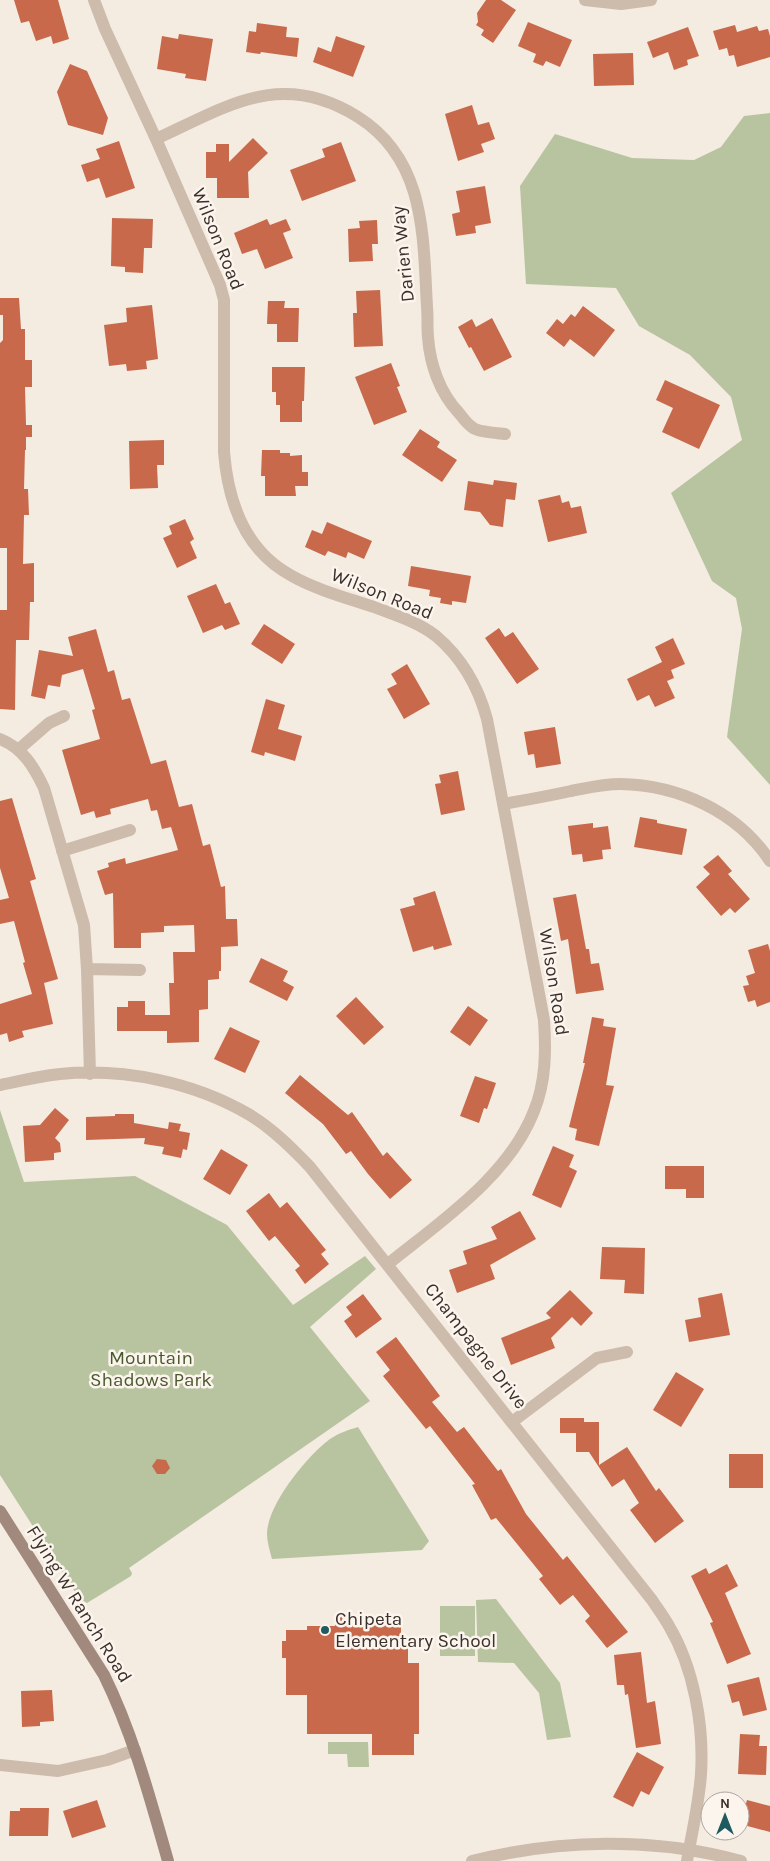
<svg xmlns="http://www.w3.org/2000/svg" width="770" height="1861" viewBox="0 0 770 1861" font-family="Karla,sans-serif">
	<rect width="100%" height="100%" fill="#f4ebe1"/>
	<path fill="#b8c4a0" d="M770 113V785L727 737 742 629 736 598 712 581 671 493 742 440 731 397 690 355 639 326 616 288 526 284 520 186 555 134 632 158 694 160 721 147 744 116Z
		M0 1110 24 1182 135 1176 227 1225 293 1305 365 1256 376 1269 310 1327 370 1401 129 1568 132 1573 131 1576 87 1603 79 1598 0 1475Z
		M358 1427 429 1541 422 1550 272 1559C270 1551 267 1542 267 1533 268 1504 307 1456 330 1439 339 1433 348 1430 358 1427Z
		M496 1599 560 1683 571 1737 547 1740 539 1693 514 1663 478 1662 476 1600Z
		M440 1606H475V1656H440Z
		M328 1742H368L369 1767H348L347 1754H328Z"/>
	<path fill="#c8694b" d="M14 0H58L69 39 53 44 51 36 36 41 29 21 21 23Z
		M486 0H501L516 10 493 43 481 35 484 30 476 25 478 22 477 13Z
		M528 22 572 40 560 67 546 61 543 66 533 62 536 54 518 46Z
		M257 23 287 27 286 37 299 38 297 57 261 52 260 54 246 52 249 31 256 32Z
		M735 25 737 32 757 26 759 31 768 29 770 36V57L737 67 734 55 729 56 727 48 719 50 713 31Z
		M688 27 699 56 687 60 688 65 674 70 668 52 653 58 647 42Z
		M179 34 213 39 206 81 185 78 186 74 157 69 162 36 178 39Z
		M336 36 365 46 353 77 313 62 318 47 331 52Z
		M633 53 634 85 594 86 593 54Z
		M70 64 87 71 108 118 103 135 68 125 57 92Z
		M472 105 478 125 489 122 495 139 481 144 484 152 458 161 445 114Z
		M253 138 268 153 248 172 249 198H217V178H206V152H216V144H229V162Z
		M119 141 135 188 106 198 99 178 87 182 81 165 100 159 96 149Z
		M341 142 356 181 302 201 290 170 325 157 322 149Z
		M485 186 491 223 475 226 476 233 456 236 452 214 460 212 456 191Z
		M112 218 153 219 152 248H144L143 273 125 272V267L111 266Z
		M267 219 270 225 286 219 291 230 283 233 293 258 265 269 257 249 242 254 234 233Z
		M377 220 378 244H372L373 261 349 262 348 229 360 228 359 221Z
		M380 290 383 346 354 347 353 313H357L356 291Z
		M0 298H19L21 329H25V360H32V387H25L26 425H32V437H26V450H25L24 489H28L29 515H24L23 564 34 563V602H30L29 640H16L15 710 0 709V610H7V548H0V343L3 340V315H0Z
		M268 301H285L284 308H299L298 342H277V324H267Z
		M152 305 158 359 146 361 147 369 127 371 126 364 109 366 104 325 127 322 126 308Z
		M583 306 615 330 594 357 570 339 564 347 546 333 557 319 563 324 571 314 575 317Z
		M492 318 512 357 484 371 471 347 469 348 458 327 472 319 476 327Z
		M391 363 400 386 397 387 407 412 374 425 355 377Z
		M272 367H305L304 401H302V422H280V405H276V392H272Z
		M665 380 720 405 699 449 662 432 673 408 656 400Z
		M420 429 440 442 437 447 457 460 442 482 402 455Z
		M164 440V465H157L158 488 130 489 129 441Z
		M262 450H280V453H290V456L302 455V472H308V486H295L296 496H265V476H261Z
		M494 480 517 483 515 500 506 499 503 527 490 525 480 512 464 510 468 481 493 485Z
		M560 495 562 503 569 501 571 508 581 506 587 533 548 542 538 500Z
		M185 519 194 539 190 542 197 558 177 568 163 538 172 534 169 526Z
		M327 522 372 541 364 559 348 552 346 558 328 551 325 556 305 547 312 530 322 534Z
		M411 566 471 576 466 603 452 601V605L440 603 441 598 429 596 430 590 408 586Z
		M216 584 225 604 230 602 240 624 225 630 222 625 203 633 187 596Z
		M264 624 295 644 282 664 251 644Z
		M499 628 505 637 513 632 539 669 517 684 485 638Z
		M96 629 108 672 114 670 122 700 130 698 151 764 166 760 179 807 192 804 203 846 210 844 221 887 225 886 226 919H237L238 946 221 947V971H219V979L208 980V1009L199 1010V1042L167 1043V1031H117V1007H128V1001H145V1015H170L169 983H174L173 952H195L194 925 164 926V932L141 933V948H114L113 893 105 895 97 871 109 867 108 863 125 858 126 864 178 850 171 827 162 829 157 810 151 811 148 799 110 809 111 814 96 818 94 811 81 815 62 750 100 739 92 710 95 709 83 669 62 675 60 687 48 685 45 699 31 696 39 650 73 656 68 637Z
		M673 638 685 664 671 670 674 678 667 681 675 698 655 707 649 695 637 701 627 679 662 662 655 647Z
		M407 664 430 704 404 719 387 689 397 684 391 674Z
		M266 699 285 705 278 729 302 736 295 761 265 752 264 756 251 752Z
		M555 727 561 764 536 768 534 754 528 755 524 732Z
		M458 771 465 810 441 815 435 784 441 783 439 775Z
		M12 798 36 879 30 881 58 979 44 983 53 1024 22 1031 24 1037 9 1042 7 1033 0 1035V1004L32 994 23 963 25 962 14 921 0 924V900L9 898 0 868V801Z
		M640 817 657 820V823L687 829 682 855 634 847Z
		M593 823V828L608 826 611 849 602 850 603 859 583 862 582 854 572 855 568 826Z
		M718 855 732 871 728 874 750 899 735 913 730 908 721 916 696 887 710 874 703 867Z
		M435 891 452 945 434 950 433 946 413 952 400 909 415 905 413 898Z
		M576 894 586 949H589L591 964 599 963 604 990 576 994 568 939 561 941 553 898Z
		M768 944 770 951V1002L757 1007 755 1000 748 1002 743 986 749 985 746 976 755 973 748 950Z
		M261 958 288 971 283 981 294 987 287 1001 249 982Z
		M356 997 384 1027 364 1045 336 1016Z
		M468 1006 488 1020 470 1046 450 1032Z
		M592 1017 604 1019 603 1026 616 1028 606 1085 614 1086 599 1146 575 1140 577 1129 569 1127 585 1063H583Z
		M230 1027 260 1041 245 1073 214 1059Z
		M300 1075 348 1115 352 1112 383 1156 387 1152 412 1180 390 1199 368 1174 351 1151 346 1154 323 1124 285 1093Z
		M475 1076 496 1083 487 1109 484 1108 479 1123 460 1116Z
		M55 1108 69 1120 55 1138 60 1143 61 1152 54 1153V1160L25 1162 23 1126 40 1125Z
		M115 1114H134V1123L168 1129 169 1122 181 1124 179 1131 190 1133 187 1150 183 1149 181 1158 162 1154 164 1147 144 1144 145 1138 86 1140V1117L115 1116Z
		M553 1146 574 1155 569 1167 577 1171 561 1208 532 1195Z
		M221 1149 248 1165 230 1195 203 1179Z
		M665 1166H704V1198H686V1189H665Z
		M269 1193 280 1208 287 1202 326 1250 321 1254 329 1264 305 1284 295 1270 300 1266 275 1236 269 1241 246 1211Z
		M520 1211 536 1239 490 1265 495 1279 457 1293 449 1270 467 1264 463 1251 497 1239 491 1227Z
		M602 1247 645 1248 644 1294 624 1293 625 1280 600 1279Z
		M570 1290 593 1313 581 1326 572 1317 551 1338 555 1348 511 1365 501 1338 551 1318 546 1313Z
		M722 1293 730 1335 689 1342 685 1320 701 1317 698 1298Z
		M363 1294 382 1319 356 1338 344 1321 352 1315 346 1307Z
		M396 1337 440 1396 432 1402 457 1432 464 1427 498 1471 501 1469 526 1514 563 1560 567 1556 628 1632 607 1648 585 1621 590 1616 573 1595 560 1605 539 1579 543 1576 496 1518 491 1520 472 1485 475 1484 430 1426 426 1429 383 1376 390 1370 376 1352Z
		M676 1372 704 1389 681 1427 653 1410Z
		M560 1418H584V1422H599V1465L627 1447 656 1491 659 1488 684 1521 655 1543 630 1510 639 1503 624 1479 612 1487 589 1452H576V1433H560Z
		M729 1454H763V1488H729Z
		M157 1459 166 1460 170 1468 165 1474H157L152 1466Z
		M727 1564 738 1586 725 1593 751 1654 727 1664 710 1623 713 1622 691 1576 706 1568 709 1574Z
		M335 1616H401V1643H408V1663H419V1734H414V1755H372V1734H307V1695H286V1658H282V1641H286V1630H307V1626H335Z
		M641 1652 647 1703 655 1701 661 1744 636 1748 628 1694 625 1695 624 1685H617L614 1655Z
		M759 1677 767 1710 743 1716 739 1701 732 1703 727 1685Z
		M52 1690 54 1721 40 1722V1726L22 1727 21 1691Z
		M740 1734 760 1735 759 1746H767L766 1775 738 1774Z
		M637 1752 664 1767 649 1795 641 1791 633 1807 613 1797Z
		M97 1800 106 1827 72 1838 63 1811Z
		M747 1800 770 1806V1832L740 1824Z
		M20 1808H49L48 1836H9L10 1811H20Z"/>
	<g fill="none" stroke-linecap="round" stroke-linejoin="round">
		<path stroke="#cdbbac" stroke-width="12" d="M94 0 105 29 156 139 220 285 224 300V452C228 502 245 551 292 576 317 590 347 598 374 607 395 615 418 622 436 636 462 658 478 686 487 719L544 1020C546 1050 546 1082 534 1111 509 1176 440 1222 388 1264
			M585 0 621 4 651 0
			M156 139C228 106 281 69 358 117 426 160 423 236 427 307 428 317 427 327 428 337 430 365 440 393 459 413 463 418 467 424 472 427 477 432 497 433 505 434
			M0 739C23 748 34 767 44 788L84 925 87 969 90 1074
			M18 750 49 723 64 716
			M503 804C526 800 548 796 571 791 587 788 603 784 620 784 678 785 737 811 770 861
			M62 851 130 830
			M87 969 140 970
			M0 1085C20 1081 40 1076 60 1074 124 1068 194 1082 250 1115 273 1129 292 1148 310 1167L652 1600C658 1609 664 1617 669 1626 694 1668 704 1726 701 1774 699 1803 692 1832 687 1861
			M512 1422 597 1358 627 1352
			M0 1765 58 1771 107 1760 135 1750
			M472 1861C560 1839 653 1837 741 1861"/>
		<path stroke="#a18a7d" stroke-width="12" d="M0 1511 104 1675C133 1734 150 1798 168 1861"/>
	</g>
	<circle fill="#1f5a5e" stroke="#fbf5ee" stroke-width="2" cx="325" cy="1630" r="5"/>
	<g text-anchor="middle" dominant-baseline="central" stroke-width="5" stroke-linejoin="round" paint-order="stroke">
		<g font-size="19" fill="#3b302b" stroke="#fbf5ee">
			<text transform="translate(218 239) rotate(68)">Wilson Road</text>
			<text transform="translate(403 254) rotate(-96)">Darien Way</text>
			<text transform="translate(382 594) rotate(22)">Wilson Road</text>
			<text transform="translate(554 982) rotate(81)">Wilson Road</text>
			<text transform="translate(476 1346) rotate(52)">Champagne Drive</text>
			<text transform="translate(79 1604) rotate(58)">Flying W Ranch Road</text>
		</g>
		<g font-size="19" fill="#4a5a2e" stroke="#fbf5ee">
			<text x="151" y="1358">Mountain<tspan x="151" dy="22">Shadows Park</tspan></text>
		</g>
		<g font-size="19" fill="#3b302b" stroke="#fbf5ee" text-anchor="start">
			<text x="335" y="1619">Chipeta<tspan x="335" dy="22">Elementary School</tspan></text>
		</g>
	</g>
	<g transform="translate(725 1816)"><circle r="24" fill="#fbf5ee" stroke="#aea6a0"/>
	<path d="M0-4L9 19L0 12L-9 19Z" fill="#1f5a5e"/>
	<text y="-8" font-size="14" font-weight="bold" text-anchor="middle" fill="#3b302b">N</text>
	</g>
</svg>
